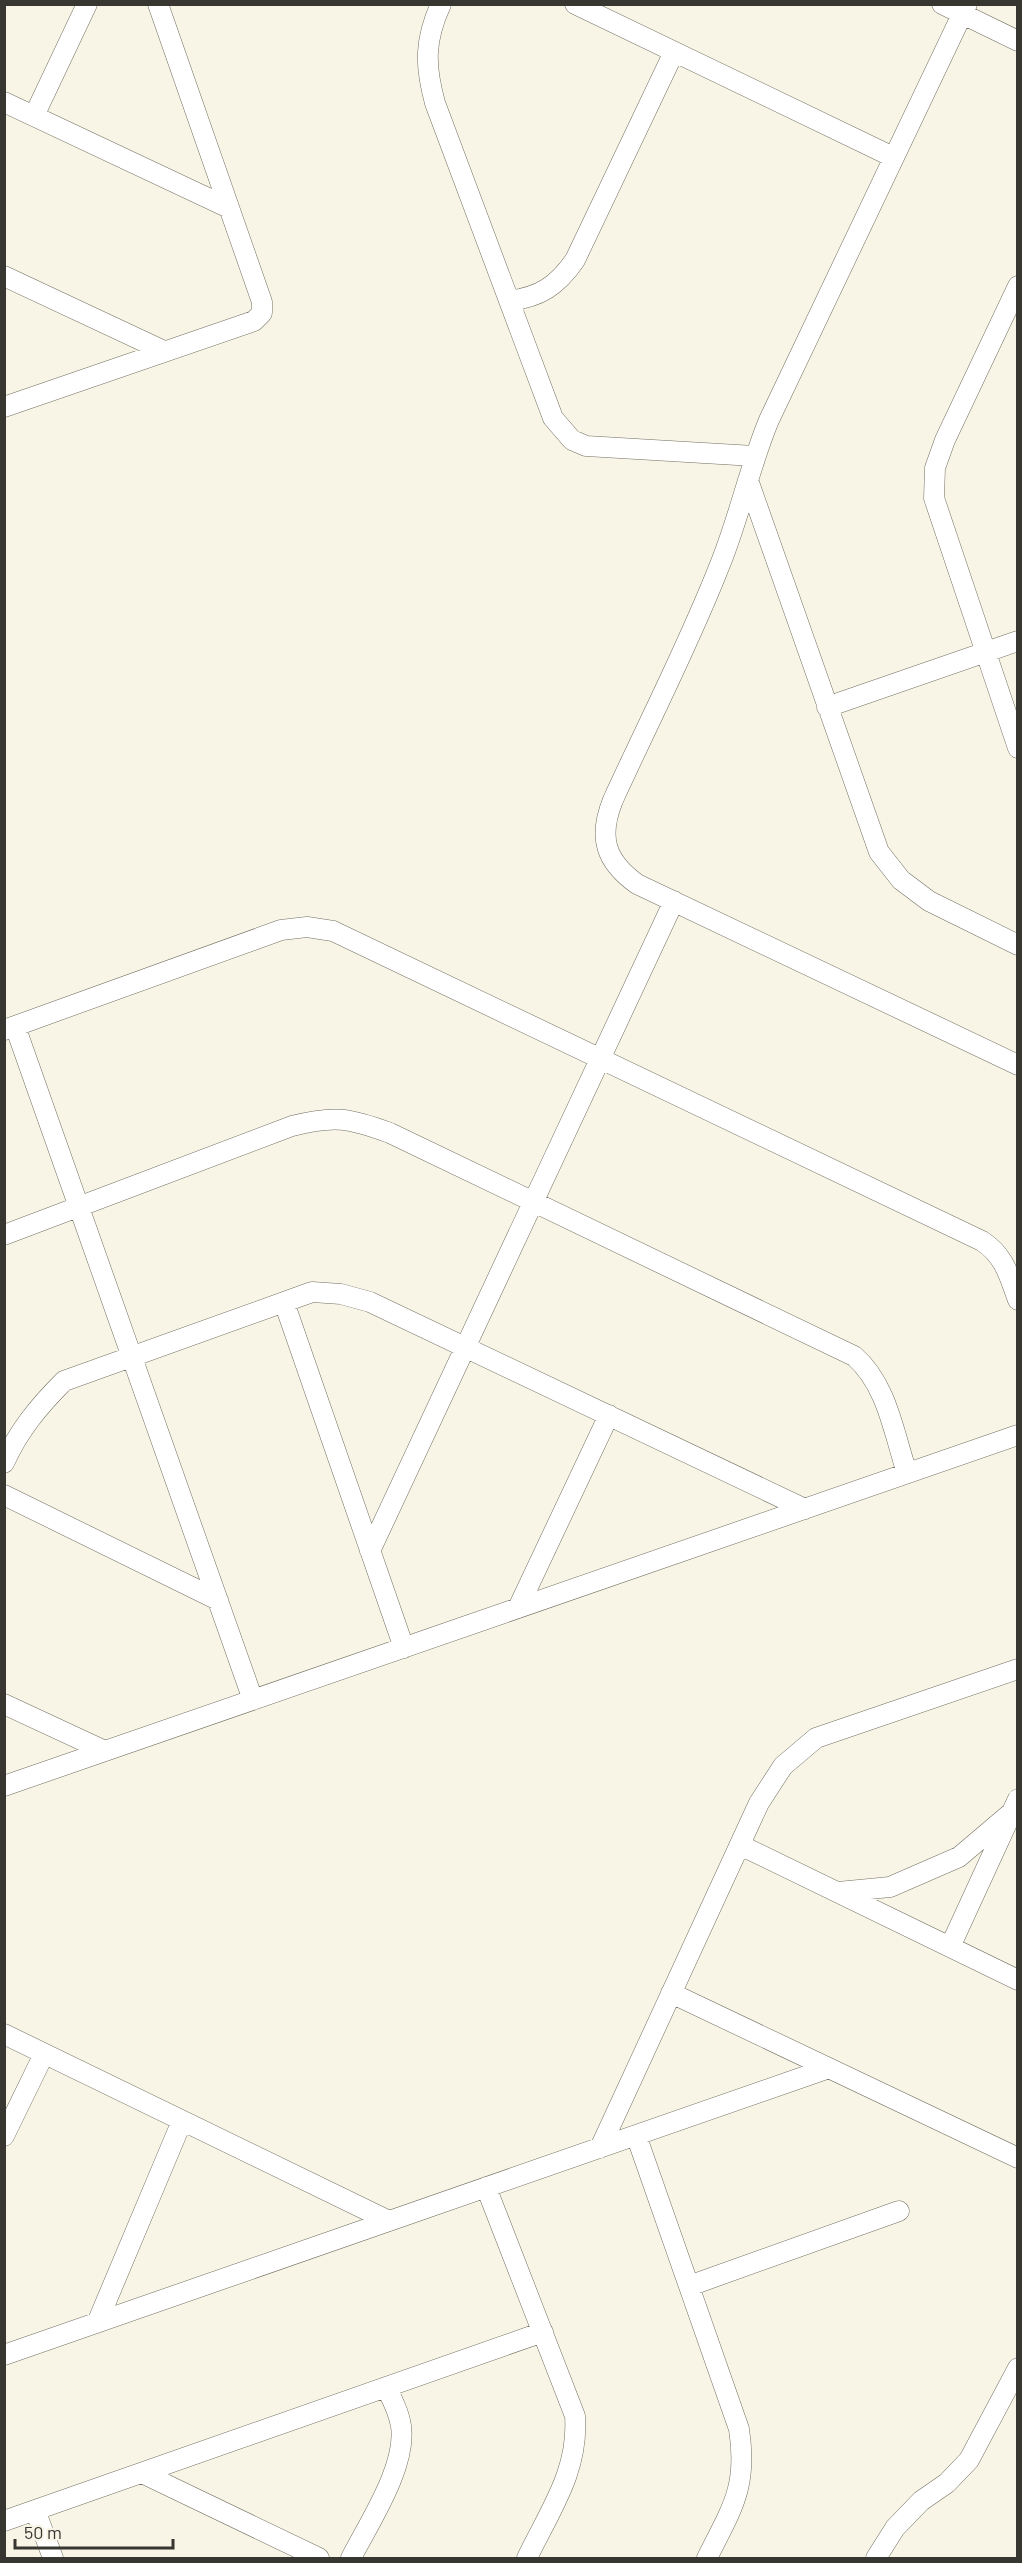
<svg xmlns="http://www.w3.org/2000/svg" width="1022" height="2563" viewBox="0 0 1022 2563" font-family="Barlow,sans-serif">
	<rect width="100%" height="100%" fill="#f8f5e6"/>
	<g fill="none" stroke-linecap="round" stroke-linejoin="round">
		<defs>
			<path id="minor" d="M441 4C424 41 425 66 435 103L553 418 572 440 586 446 754 456
				M575 4 893 157
				M942 4 1018 41
				M967 4 769 420C749 468 739 519 719 567 688 646 648 723 613 800 598 837 605 861 637 884L1018 1065
				M4 102 229 208
				M34 116 87 4
				M4 276 164 351
				M1018 286 945 440 935 468 934 498 1018 748
				M509 301C540 297 557 286 575 260L674 52
				M4 407 254 321 262 313V302L158 4
				M748 480 879 852 901 880 929 901 1018 945
				M827 707 1018 641
				M15 1026 253 1700
				M4 1030 281 930 307 927 333 931 982 1241C1005 1256 1009 1276 1018 1300
				M4 1235 292 1126C335 1115 349 1118 390 1133L854 1356C887 1384 894 1434 907 1473
				M284 1302 404 1648
				M4 1463C19 1430 39 1406 64 1381L312 1292 341 1294 370 1302 805 1509
				M4 1495 218 1600
				M370 1551 674 901
				M518 1608 609 1415
				M4 1704 105 1751
				M4 1786 1018 1435
				M740 1845 1018 1980
				M838 1892 890 1887 959 1857 1012 1812
				M950 1947 1018 1799
				M671 1993 1018 2158
				M4 2034 389 2221
				M636 2135 739 2429C748 2487 732 2508 707 2558
				M4 2136 44 2054
				M600 2148 759 1803 783 1766 816 1738 1018 1669
				M486 2187 575 2416C579 2471 550 2510 527 2558
				M689 2286 899 2211
				M97 2323 182 2121
				M4 2355 829 2068
				M142 2473 319 2558
				M35 2510 53 2558
				M4 2521 543 2332
				M351 2558C369 2523 407 2466 401 2426 399 2412 392 2399 386 2387
				M876 2558 895 2528 921 2501 947 2483 969 2460 1018 2368"/>
		</defs>
		<use href="#minor" stroke="#726f61" stroke-width="21"/>
		<use href="#minor" stroke="#fff" stroke-width="20"/>
	</g>
	<rect width="1022" height="2563" fill="none" stroke="#373630" stroke-width="12"/>
	<path d="M15 2539v9h158v-9" fill="none" stroke="#373630" stroke-width="3"/>
	<text x="24" y="2539" font-size="18" fill="#373630" stroke="#f8f5e6" stroke-width="4.5" paint-order="stroke">50 m</text>
</svg>
